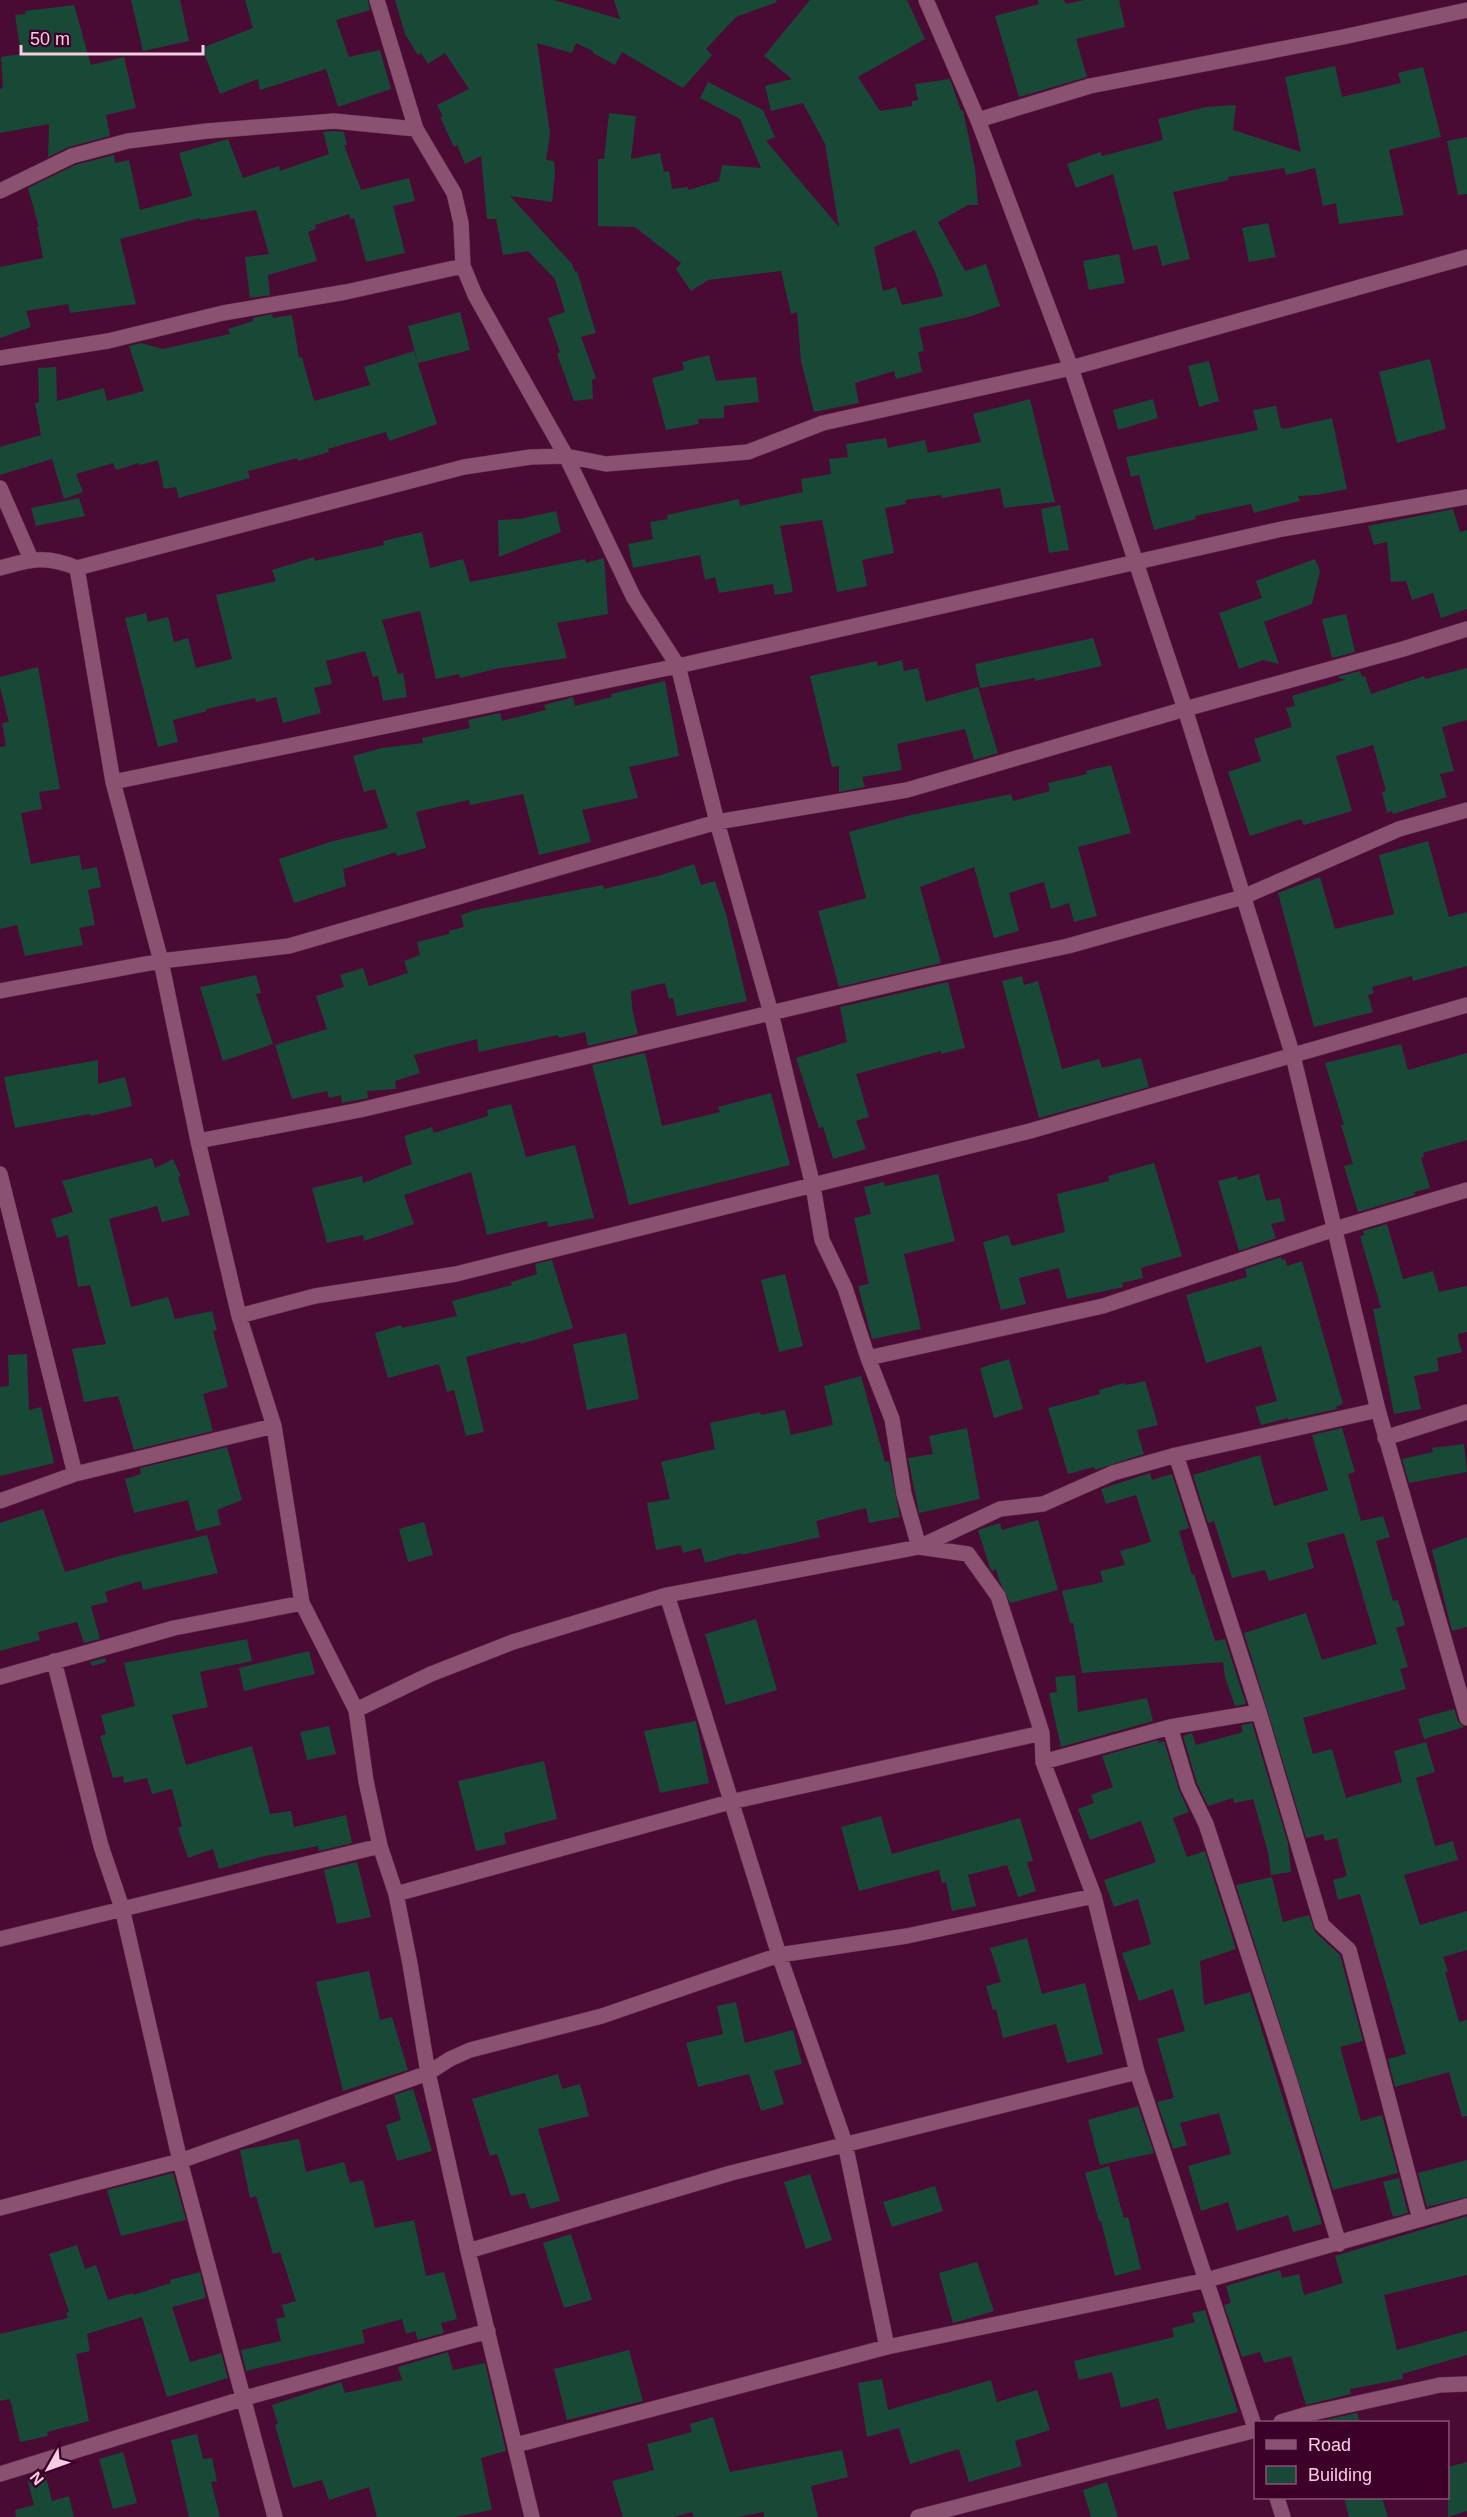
<svg xmlns="http://www.w3.org/2000/svg" width="1467" height="2517" viewBox="0 0 1467 2517" font-family="Arial,sans-serif">
	<rect width="100%" height="100%" fill="#490b33"/>
	<path fill="#184937" fill-rule="evenodd" d="M131 0H180L189 41 143 51Z
		M245 0H368L370 10 336 20 349 57 380 50 391 89 338 107 326 69 260 90 258 79 220 94 202 48 253 28Z
		M395 0H554L620 19 614 0H776L777 2 736 17 706 49 712 55 683 88 622 52 615 65 593 53V51L576 43 572 53 537 43 550 133 546 160 554 161 555 174 552 202 510 196 572 264 575 272 577 271 596 333 581 337 596 378 592 380 593 399 574 401 557 354 560 352 548 318 565 312 555 279 528 251 503 255 496 219H487L481 156 465 164 457 145 454 147 440 117 443 116 437 105 469 89 445 53 428 64 421 53 418 55 405 34Z
		M810 0H907L925 39 858 77 880 111 912 106V101L918 100 915 84 950 79 961 111 963 110 975 168 978 205H968L938 222 965 271 986 264 1000 306 968 317 919 328 924 351 918 352 922 372 896 379 894 371 855 383 859 403 814 412 801 361 797 312 791 314 781 271 708 280 691 291 676 269 681 263 635 227 598 226V159H604L609 113 636 116 631 159 660 153 664 172 669 171 672 189 688 187V190L719 181 722 165 761 168 740 119 700 98 708 82 763 110 775 137 766 141 839 227 825 144 803 103 771 111 765 86 792 79 764 56ZM915 230 935 272 943 296 902 305 896 287 883 291 874 247Z
		M1038 0H1064L1066 4 1084 0H1119L1125 27 1076 39 1087 77 1019 97 995 16 1039 4Z
		M74 5 91 65 124 57 136 108 106 115 110 136 69 147 48 157 49 124 0 133V89L3 88 1 57 21 54 15 15 26 14 25 11Z
		M1335 66 1342 97 1401 83 1398 73 1423 67 1441 137 1389 150 1404 215 1339 224 1336 203 1323 206 1315 168 1286 175 1284 168 1228 177 1229 180 1173 192 1190 259 1162 266 1157 245 1133 250 1113 174 1076 188 1067 164 1100 152 1102 156 1163 140 1158 119 1206 107 1236 105 1233 130 1301 152 1285 77Z
		M334 131 344 132 347 145H344L361 190 409 178 415 201 393 206 405 253 366 262 354 218 350 219 349 214 315 225 316 229 308 232 317 261 268 275 270 295 250 298 245 257 269 254 256 210 200 220V218L120 239 136 304 70 313 68 304 26 311 31 327 0 338V267L43 258 37 227H39L28 188 75 165 114 155 115 163 129 160 140 210 192 196 179 153 228 139 243 178 279 166 280 171 329 154 323 132Z
		M1467 137V194L1458 195 1447 141Z
		M1268 223 1276 257 1249 262 1242 228Z
		M1119 254 1125 283 1089 290 1083 261Z
		M460 312 470 350 418 363 408 326Z
		M272 314 273 318 292 315 299 358 302 357 314 401 370 385 364 367 414 351 437 424 389 441 386 432 328 449 329 452 298 461 297 458 248 471 250 478 179 498 176 487 164 489 158 460 140 465 139 463 116 470 113 463 76 474 83 492 64 499 52 459 0 475V447L41 435 35 403 39 402 38 368 56 367 57 401 104 388 107 401 144 391 129 346 141 343 163 349 230 334 228 329 253 321V318Z
		M709 355 716 381 756 377 759 402 724 406V418L698 419 699 424 666 430 652 378 684 370 682 362Z
		M1430 359 1446 429 1397 443 1379 372Z
		M1209 361 1219 401 1199 407 1188 366Z
		M1030 399 1055 502 1004 508 1000 488 942 498 941 495 905 500 906 504 885 508 894 553 862 560 867 586 837 592 822 520 780 526 793 592 775 595 773 584 719 593 715 577 705 580 700 555 633 568 628 544 653 539 650 522 668 519 667 515 739 499 740 506 803 492 801 479 831 474 829 459 848 457 846 444 886 438 888 448 925 440 928 453 981 442 973 414Z
		M1153 399 1158 418 1118 430 1113 410Z
		M1276 406 1281 428 1284 429 1332 418 1347 489 1317 495 1298 496 1300 501 1254 513 1251 504 1195 516 1196 519 1154 530 1139 475 1131 477 1126 457 1258 430 1253 410Z
		M79 498 85 516 36 526 31 508Z
		M1060 505 1069 550 1049 553 1041 509Z
		M1453 509 1460 532 1467 530V609L1441 618 1433 593 1412 600 1406 581 1391 582 1387 542 1374 545 1368 526Z
		M556 511 561 532 499 557 498 520 520 519Z
		M422 532 430 568 463 559 470 582 585 559 586 563 604 558 608 614 557 623 567 658 495 669 460 678 459 674 436 679 420 611 382 620 398 674 403 673 407 697 383 701 378 676 373 677 365 651 326 661 332 684 314 688 321 713 283 723 276 697 256 702 255 698 206 709 207 711 173 720 178 742 158 747 125 618 146 613 148 622 168 617 174 642 188 638 196 668 232 659 216 595 276 581 272 570 314 557 315 561 384 545 383 541Z
		M1315 559 1320 571 1312 604 1264 622 1279 664 1263 660 1239 669 1219 613 1262 598 1256 581Z
		M1346 614 1355 652 1332 658 1322 619Z
		M1093 638 1102 666 1035 681V678L980 688 975 664Z
		M902 660 904 671 918 668 926 702 978 687 998 753 974 760 965 729 897 744 902 770 862 777 865 787 839 792V766L832 767 810 676 877 661 878 666Z
		M38 667 60 789 39 792 42 809 21 813 31 864 79 855 82 870 97 867 101 887 88 890 95 925 79 928 83 945 25 956 17 925 0 929V747L6 746 2 723 9 722 0 687V677Z
		M1467 668V720L1442 727 1454 771 1440 774 1447 797 1393 814 1392 811 1387 813 1382 792 1386 791 1373 745 1336 756 1352 811 1304 825 1301 819 1250 836 1228 772 1261 761 1254 739 1292 727 1286 708 1295 706 1292 696 1345 680 1337 677 1360 671 1362 677 1365 676 1371 694 1424 676 1425 679Z
		M665 681 679 756 629 767 638 798 582 810 591 842 539 855 523 794 470 805 469 800 416 812 426 848 397 856 396 852 343 869 346 886 294 903 279 859 330 842 388 828 375 789 364 792 353 756 382 748 423 743 422 738 470 728 468 720 500 713 502 721 546 710 544 705 567 699 573 697 575 706 612 697 611 694Z
		M1111 765 1131 833 1078 847 1097 916 1074 922 1069 903 1051 909 1044 882 1009 893 1019 931 994 938 974 867 920 887 941 963 839 987 818 911 866 898 849 832 911 815 1011 794 1013 801 1050 791 1048 783 1087 774 1086 771Z
		M1428 841 1449 917 1467 912V966L1413 981 1412 976 1372 987 1374 993 1368 995 1373 1012 1314 1027 1278 893 1320 877 1335 929 1394 914 1379 855Z
		M694 864 701 885 715 881 726 914 747 1001 677 1016 673 998 669 999 665 983 631 991 632 1008 638 1034 588 1046 585 1032 559 1038 558 1035 479 1052 477 1039 414 1055 420 1073 395 1081 396 1089 367 1091 368 1098 342 1103 341 1095 329 1098 327 1091 292 1099 275 1045 327 1029 316 996 344 987 340 975 363 968 369 986 408 973 404 961 420 955 417 942 449 934V931L464 927 461 915 475 910 603 885 604 889 658 876Z
		M256 975 261 993 256 994 273 1044 223 1061 200 987Z
		M1022 976 1024 985 1038 981 1062 1069 1099 1059 1102 1068 1141 1058 1149 1087 1039 1118 1002 981Z
		M948 982 965 1048 941 1054V1051L856 1074 869 1117 856 1121 866 1149 833 1159 823 1127 819 1128 796 1058 847 1042 840 1007Z
		M1401 1044 1408 1070 1467 1053V1140L1423 1153 1424 1157 1421 1158 1430 1188 1414 1192 1415 1195 1358 1212 1344 1166 1353 1164 1341 1125H1344L1325 1063Z
		M645 1053 662 1126 720 1112 718 1107 771 1093 790 1165 629 1205 592 1065Z
		M98 1060V1084L125 1077 132 1106 91 1116 90 1114 15 1128 4 1077Z
		M511 1104 526 1157 575 1145 594 1218 548 1227 547 1221 487 1235 471 1172 404 1195 414 1224 364 1241 363 1235 327 1243 312 1188 362 1176 363 1183 412 1164 404 1136 432 1127 434 1133 488 1116 487 1110Z
		M152 1158 155 1168 173 1159 181 1176 178 1177 190 1215 162 1222 157 1206 109 1219 131 1307 168 1297 175 1319 212 1311 217 1330 213 1331 228 1387 203 1394 213 1431 134 1450 118 1396 84 1402 72 1349 106 1344 90 1285 78 1287 68 1235 57 1238 51 1219 73 1212 62 1181Z
		M1154 1163 1182 1256 1141 1268 1143 1278 1122 1283 1123 1287 1067 1299 1059 1268 1019 1278 1026 1304 1001 1310 983 1242 1008 1235 1012 1246 1065 1232 1057 1194 1109 1181 1108 1176Z
		M938 1174 955 1241 904 1254 921 1329 872 1339 858 1286 869 1284 854 1218 871 1214 864 1187 884 1182 885 1186Z
		M1259 1174 1266 1201 1280 1198 1285 1221 1271 1224 1276 1238 1239 1251 1218 1181 1237 1176 1238 1180Z
		M1387 1224 1403 1279 1433 1271 1439 1292 1467 1286V1332L1458 1334V1338L1462 1352 1437 1358 1439 1371 1414 1376 1421 1409 1394 1414 1373 1309 1381 1308 1360 1236 1364 1235 1363 1231Z
		M1281 1257 1282 1260 1285 1259 1287 1266 1302 1261 1343 1404 1336 1407 1337 1409 1288 1420V1418L1261 1425 1255 1407 1277 1401 1261 1346 1206 1363 1186 1295 1247 1277 1245 1269Z
		M552 1260 573 1328 521 1344 520 1342 466 1357 484 1432 466 1436 454 1390 447 1392 439 1364 388 1378 375 1333 401 1325 402 1328 457 1316 452 1301 512 1285 511 1282 537 1274 535 1264Z
		M785 1274 803 1346 779 1352 761 1280Z
		M626 1333 639 1399 587 1410 573 1344Z
		M27 1354 29 1410 41 1407 54 1463 0 1476V1387L9 1386 8 1355Z
		M1009 1359 1023 1409 994 1418 980 1368Z
		M861 1376 885 1462 889 1461 900 1517 869 1523 866 1508 816 1521 820 1537 741 1555V1553L705 1563 701 1548 683 1553 681 1545 656 1550 647 1503 670 1499 661 1462 715 1449 710 1423 760 1412 761 1415 785 1410 791 1435 833 1425 824 1386Z
		M1145 1381 1158 1425 1137 1430 1144 1454 1095 1470 1094 1467 1068 1474 1048 1408 1100 1394 1099 1390 1124 1383 1125 1385 1131 1384Z
		M967 1428 980 1499 919 1513 908 1458 933 1454 929 1436Z
		M1342 1428 1355 1472 1348 1474 1361 1521 1383 1516 1390 1537 1376 1541 1393 1601 1398 1600 1405 1625 1396 1628 1408 1667 1400 1669 1406 1689 1303 1718 1313 1754 1332 1749 1346 1798 1416 1778 1435 1846 1453 1841 1458 1860 1404 1875 1420 1925 1467 1911V1950L1443 1957 1448 1972H1445L1459 2022 1467 2020V2116L1462 2117 1449 2072 1395 2087 1388 2059 1406 2054 1360 1894 1338 1900 1333 1880 1347 1876 1337 1838 1325 1841 1323 1834 1306 1838 1244 1633 1306 1613 1322 1660 1377 1644 1344 1533 1307 1543 1314 1568 1269 1581 1265 1570 1232 1578 1214 1521 1208 1523 1193 1475 1260 1455 1274 1506 1328 1490 1312 1435Z
		M1464 1444 1467 1472 1409 1483 1402 1459 1433 1452 1432 1448Z
		M227 1447 242 1500 217 1510 221 1525 196 1531 188 1500 134 1513 125 1479 141 1474 140 1468Z
		M1150 1473 1152 1480 1172 1474 1189 1528 1179 1531 1192 1575 1194 1574 1215 1641 1225 1639 1246 1704 1235 1706 1225 1677 1223 1662 1082 1673 1073 1623H1070L1062 1591 1103 1582 1100 1571 1125 1565 1120 1551 1151 1542 1136 1495 1106 1504 1101 1489Z
		M43 1509 65 1572 123 1555 207 1535 218 1573 143 1590 141 1581 105 1592 108 1602 91 1606 100 1639 84 1643 77 1622 38 1632 40 1640 0 1651V1523Z
		M1038 1520 1058 1590 1010 1603 999 1580 996 1569 992 1571 990 1568 978 1530 1000 1523 1002 1530Z
		M424 1522 433 1555 408 1562 399 1529Z
		M1467 1537V1627L1452 1631 1432 1550Z
		M756 1619 777 1690 726 1705 705 1634Z
		M247 1639 252 1661 200 1672 208 1707 172 1715 186 1765 252 1746 270 1814 291 1811 294 1827 346 1815 352 1843 319 1851 318 1846 260 1857 219 1869 213 1849 188 1858 178 1828 182 1826 172 1789 152 1794 147 1778 124 1783 123 1776 113 1778 100 1736 106 1734 101 1715 135 1706 124 1663Z
		M309 1651 315 1674 244 1691 239 1668Z
		M105 1658 106 1662 92 1666 90 1662Z
		M1075 1675 1078 1712 1147 1698 1153 1721 1061 1747 1049 1693 1057 1692 1055 1677Z
		M1454 1709 1458 1721 1464 1727 1424 1739 1418 1719Z
		M696 1721 709 1783 660 1793 644 1731Z
		M1252 1723 1288 1843 1291 1872 1271 1875 1268 1852 1253 1799 1234 1803 1233 1798 1208 1806 1197 1783 1183 1736 1192 1733 1196 1745 1243 1732 1241 1725Z
		M329 1726 336 1754 307 1760 300 1732Z
		M1158 1740 1159 1743 1164 1741 1179 1790 1189 1812 1173 1818 1187 1857 1205 1851 1236 1949 1200 1961 1204 2005 1250 1992 1322 2224 1293 2232 1288 2215 1237 2231 1228 2202 1201 2211 1188 2166 1231 2154 1219 2113 1180 2123 1187 2145 1173 2149 1157 2102 1174 2098 1157 2039 1185 2031 1173 1989 1139 2001 1122 1953 1151 1944 1138 1899 1114 1907 1104 1880 1156 1862 1141 1821 1090 1840 1078 1809 1094 1803 1091 1795 1113 1787 1102 1756Z
		M1426 1742 1435 1772 1402 1782 1394 1751Z
		M544 1761 557 1819 504 1833 506 1844 476 1851 458 1781Z
		M881 1816 892 1854 1020 1818 1033 1861 1027 1862 1036 1891 1018 1897 1007 1865 968 1875 976 1906 952 1911 946 1882 942 1883 939 1870 859 1891 841 1827Z
		M357 1862 371 1917 337 1924 324 1870Z
		M1272 1877 1283 1922 1309 1915 1315 1932 1340 1955 1363 2041 1340 2047 1361 2121 1382 2115 1398 2173 1333 2190 1236 1885Z
		M1027 1938 1042 1994 1085 1983 1103 2054 1067 2063 1056 2024 1003 2038 996 2009 993 2010 986 1986 1001 1982 990 1948Z
		M369 1971 380 2020 392 2017 408 2070 343 2091 316 1982Z
		M736 2002 745 2043 793 2030 802 2064 774 2071 784 2104 761 2111 749 2074 698 2087 686 2043 723 2034 717 2006Z
		M558 2074 562 2089 580 2084 589 2116 538 2129 560 2201 530 2209 525 2193 511 2196 497 2154 490 2156 472 2099Z
		M413 2089 432 2151 397 2161 386 2125 401 2120 394 2095Z
		M1138 2106 1154 2153 1100 2165 1088 2120Z
		M299 2139 306 2172 344 2162 350 2183 363 2180 375 2228 414 2220 426 2276 444 2272 457 2319 441 2323 444 2333 418 2340 415 2331 406 2334 402 2319 362 2330 365 2343 246 2371 241 2350 281 2341 276 2319 285 2317 282 2305 296 2301 280 2252 273 2254 256 2196 250 2198 240 2150Z
		M1467 2160V2197L1427 2207 1418 2173Z
		M1109 2166 1124 2218 1128 2217 1141 2269 1115 2276 1101 2221H1099L1085 2173Z
		M173 2173 186 2220 121 2236 107 2190Z
		M810 2174 832 2240 806 2249 784 2182Z
		M1399 2178 1408 2213 1393 2217 1383 2182Z
		M935 2186 943 2211 892 2227 883 2202Z
		M1467 2216V2275L1384 2295 1397 2350 1467 2331V2355L1402 2374 1403 2379 1350 2389 1351 2394 1306 2405 1291 2356 1264 2363 1260 2352 1242 2357 1224 2305 1231 2303 1226 2286 1280 2270 1282 2278 1299 2274 1304 2295 1343 2283 1335 2256Z
		M571 2234 592 2300 564 2308 543 2243Z
		M77 2245 85 2269 96 2265 108 2300 133 2293V2295L171 2283 170 2280 200 2272 206 2298 172 2307 190 2362 221 2353 228 2378 167 2397 142 2317 87 2334 90 2351 76 2354 89 2421 47 2432 48 2436 20 2442 10 2399 0 2401V2334L68 2318 66 2313 69 2312 49 2254Z
		M977 2262 994 2311 953 2323 939 2273Z
		M1205 2310 1238 2412 1167 2430 1158 2398 1121 2408 1112 2372 1079 2380 1074 2361 1174 2337 1172 2328 1195 2322 1192 2313Z
		M629 2350 643 2401 567 2420 554 2369Z
		M448 2352 453 2370 485 2363 506 2451 481 2458 492 2510 455 2517H377L369 2487 329 2500 322 2480 293 2488 275 2425 278 2424 272 2405 341 2382 345 2393 402 2380 398 2367Z
		M882 2379 888 2410 991 2380 997 2402 1037 2390 1050 2430 1015 2441 1022 2466 969 2482 959 2449 910 2464 899 2428 867 2437 858 2383Z
		M1357 2413 1360 2422H1315Z
		M713 2417 730 2472 842 2450 848 2477 811 2486 818 2517H764V2512L738 2517H694L692 2512 674 2517H623L612 2481 654 2470 647 2444 692 2432 690 2424Z
		M197 2434 203 2459 212 2458 217 2481 211 2482 220 2517H189L171 2440Z
		M123 2452 137 2503 113 2509 99 2459Z
		M1467 2462V2511L1448 2517V2467Z
		M45 2473 52 2501 69 2496 74 2517H16L15 2510 34 2505 27 2478Z
		M1107 2482 1118 2517H1091L1083 2490Z
		M1344 2498H1382L1388 2517H1349Z"/>
	<g fill="none" stroke-linecap="round" stroke-linejoin="round">
		<defs>
			<path id="minor" d="M377 0 416 129 454 193 461 223 463 266 475 295 566 456 634 598 678 666 717 822 771 1013 813 1186 822 1240 845 1288 868 1358 892 1419 904 1494 919 1547 968 1554 998 1596 1042 1733 1043 1762 1094 1896 1137 2072 1256 2431
				M978 120 1090 86 1343 37 1467 10
				M0 191 72 156 128 141 207 131 334 121 416 129
				M0 358 108 341 223 313 346 292 463 266
				M0 488 31 559
				M0 568C31 559 47 555 77 568L464 467 531 457 566 456 606 464 748 452 823 423 1071 368
				M77 568 113 782 161 961 198 1141 239 1316 274 1426 302 1603 356 1710 366 1781 380 1846 396 1894 410 1964 428 2073 468 2251 532 2517
				M113 782 678 666 1282 529 1467 497
				M0 991 161 961 289 946 717 822 907 790 1185 709 1403 649 1467 629
				M198 1141 360 1110 923 977 1068 946 1243 897 1399 829 1467 810
				M0 1174 75 1474
				M239 1316 315 1296 456 1274 1030 1131 1467 1005
				M868 1358 1103 1306 1335 1229 1467 1190
				M1385 1438 1467 1412
				M1176 1455 1259 1712 1322 1925 1349 1950 1420 2219
				M0 1501 75 1474 274 1426
				M667 1595 779 1955 845 2143 887 2347
				M54 1661 101 1846 122 1908 180 2161 275 2517
				M0 1677 174 1628 302 1603
				M356 1710 431 1674 513 1642 667 1595 919 1547 1000 1509 1043 1504 1113 1473 1176 1455 1378 1410
				M1170 1727 1188 1787 1206 1824 1290 2082 1339 2244
				M1043 1762 1170 1727 1259 1712
				M396 1894 730 1802 1042 1733
				M0 1939 380 1846
				M0 2208 180 2161 428 2073 450 2059 470 2050 602 2016 779 1955 907 1936 1094 1896
				M468 2251 731 2173 1137 2072
				M1281 2422 1308 2414 1440 2385 1467 2384
				M516 2445 887 2347 1207 2280 1467 2206
				M0 2474 245 2398 488 2331
				M1277 2498 1283 2517
				M918 2517 1256 2430"/>
			<path id="tertiary" d="M926 0 978 120 1071 368 1185 709 1293 1056 1378 1410 1467 1718
				M1071 368 1467 257"/>
		</defs>
		<use href="#minor" stroke="#682e52" stroke-width="16"/>
		<use href="#tertiary" stroke="#682e52" stroke-width="16"/>
		<use href="#minor" stroke="#8a5171" stroke-width="15"/>
		<use href="#tertiary" stroke="#8a5171" stroke-width="15"/>
	</g>
	<rect x="1254" y="2421" width="195" height="78" fill="#3d0029" stroke="#875273" stroke-width="1.5"/>
	<rect x="1266" y="2440" width="30" height="9" fill="#8a5171" stroke="#875273" stroke-width="1.5"/>
	<text x="1308" y="2451" font-size="18" fill="#f6cee2">Road</text>
	<rect x="1266" y="2466" width="30" height="18" fill="#184937" stroke="#875273" stroke-width="1.5"/>
	<text x="1308" y="2481" font-size="18" fill="#f6cee2">Building</text>
	<g transform="translate(48 2469) rotate(230)" stroke="#3d0029" stroke-width="4.5" paint-order="stroke">
	<path d="M0-4.5L10 22L0 15L-10 22Z" fill="#f6cee2"/>
	<text y="-9" font-size="16" font-weight="bold" text-anchor="middle" fill="#f6cee2">N</text>
	</g>
	<path d="M21 45v9h182v-9" fill="none" stroke="#f6cee2" stroke-width="3"/>
	<text x="30" y="45" font-size="18" fill="#f6cee2" stroke="#3d0029" stroke-width="4.5" paint-order="stroke">50 m</text>
</svg>
